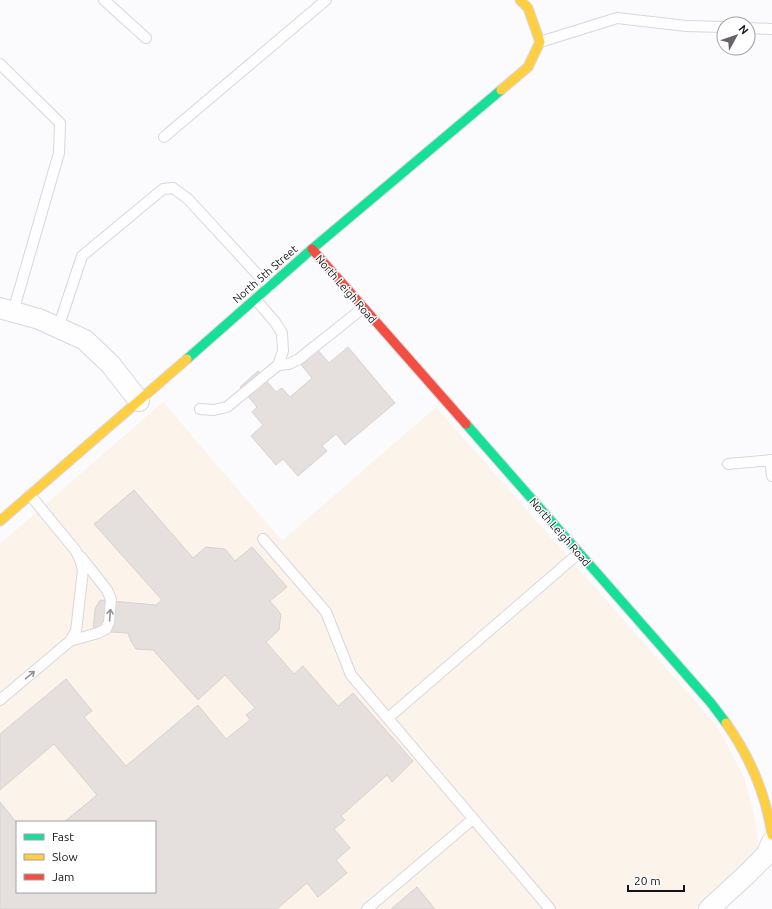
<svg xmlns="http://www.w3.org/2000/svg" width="772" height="909" viewBox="0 0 772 909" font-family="Ubuntu,sans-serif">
	<rect width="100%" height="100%" fill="#fbfafc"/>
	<path fill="#fcf3ea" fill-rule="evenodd" d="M163 402 282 541 436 407 717 726 744 777 755 820 758 845 748 862 695 909H0V544ZM17 822H155V892H17Z"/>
	<path fill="#e5e0de" stroke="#d7d3d1" d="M311 342 329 363 348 347 395 403 345 445 336 434 322 446 327 451 298 476 283 459 276 465 251 436 263 425 252 412 257 407 240 387 258 371 276 392 282 388 290 397 312 378 294 356Z
		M134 490 193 558 206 547 225 549 235 561 252 547 287 587 270 601 281 614 279 630 266 642 294 674 303 666 338 706 353 693 413 761 392 782 387 775 341 816 345 820 334 829 350 848 336 860 347 873 318 897 307 883 277 909H0V802L17 823V892H155V822H64L97 795 54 744 0 790V734L66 679 92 711 84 717 126 766 198 705 226 739 250 720 246 715 255 708 225 675 198 700 153 650 136 649 131 641 128 633 93 631 95 609 100 600 156 605 162 600 94 524Z
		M417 887 435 909H391Z"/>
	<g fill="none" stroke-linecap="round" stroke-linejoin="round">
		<defs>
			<path id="lane" d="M104 0 146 38
				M748 28 772 29
				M540 42 617 18 686 26 724 27
				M0 64 60 123 59 153 13 312
				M164 137 326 0
				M58 328 82 256 163 189 173 188 188 199 269 287
				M278 365 289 364 299 359 363 308
				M200 409 214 410 227 407 278 365 283 351 282 333 275 322 255 299
				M770 460 772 476
				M728 464 772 460
				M263 539 326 612 351 675 550 909
				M70 641 98 633 106 629 109 622 111 599 107 590 81 557
				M0 700 70 641 76 631 83 570 81 562 76 551 30 495
				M388 718 579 553
				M367 909 473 819"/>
			<path id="street" d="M0 308 39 319 85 340 111 365 139 401
				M709 909 745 876 766 855 772 842"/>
			<path id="fast" d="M187 359 312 249 501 90
				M466 424 711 703 726 723"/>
			<path id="slow" d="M501 90 528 67 540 42 528 8 520 0
				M0 521 187 359
				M726 723C750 757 766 795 772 835"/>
			<path id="jam" d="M312 249 466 424"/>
		</defs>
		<use href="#lane" stroke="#dad6dc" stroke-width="12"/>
		<use href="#street" stroke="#dad6dc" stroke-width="22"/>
		<use href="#fast" stroke="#dad6dc" stroke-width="11"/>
		<use href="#slow" stroke="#dad6dc" stroke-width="11"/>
		<use href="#jam" stroke="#dad6dc" stroke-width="11"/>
		<use href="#lane" stroke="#fefeff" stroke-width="10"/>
		<use href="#street" stroke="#fefeff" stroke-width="20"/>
		<use href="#fast" stroke="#16e098" stroke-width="9"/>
		<use href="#slow" stroke="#ffcf43" stroke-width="9"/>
		<use href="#jam" stroke="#f24e42" stroke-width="9"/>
	</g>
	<defs><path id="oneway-shaft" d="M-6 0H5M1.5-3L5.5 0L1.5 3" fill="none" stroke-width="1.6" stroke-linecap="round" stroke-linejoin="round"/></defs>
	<g stroke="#969498">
		<use href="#oneway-shaft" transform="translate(110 615) rotate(-86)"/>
		<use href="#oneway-shaft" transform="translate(30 675) rotate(-40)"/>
	</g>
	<g text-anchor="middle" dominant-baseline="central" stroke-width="3" stroke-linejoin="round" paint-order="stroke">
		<g font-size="11" fill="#171219" stroke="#fff">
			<text transform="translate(265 274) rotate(-41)">North 5th Street</text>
			<text transform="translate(346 289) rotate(49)">North Leigh Road</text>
			<text transform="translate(560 532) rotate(49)">North Leigh Road</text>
		</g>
	</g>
	<rect x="16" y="821" width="140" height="72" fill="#ffffff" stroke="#a2a0a3"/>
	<rect x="24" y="834" width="20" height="6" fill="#16e098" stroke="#a2a0a3"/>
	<text x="52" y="841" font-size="12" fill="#171219">Fast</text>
	<rect x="24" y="854" width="20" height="6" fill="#ffcf43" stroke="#a2a0a3"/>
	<text x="52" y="861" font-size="12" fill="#171219">Slow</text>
	<rect x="24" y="874" width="20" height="6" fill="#f24e42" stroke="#a2a0a3"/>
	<text x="52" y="881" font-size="12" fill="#171219">Jam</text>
	<g transform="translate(736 36) rotate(50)"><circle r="19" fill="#ffffff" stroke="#a2a0a3"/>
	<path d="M0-3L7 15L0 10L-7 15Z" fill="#676368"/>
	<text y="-6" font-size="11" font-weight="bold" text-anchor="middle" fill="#171219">N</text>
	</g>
	<path d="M628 885v6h56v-6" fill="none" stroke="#171219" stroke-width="2"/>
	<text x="634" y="885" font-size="12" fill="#171219" stroke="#ffffff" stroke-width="3" paint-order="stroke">20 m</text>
</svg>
